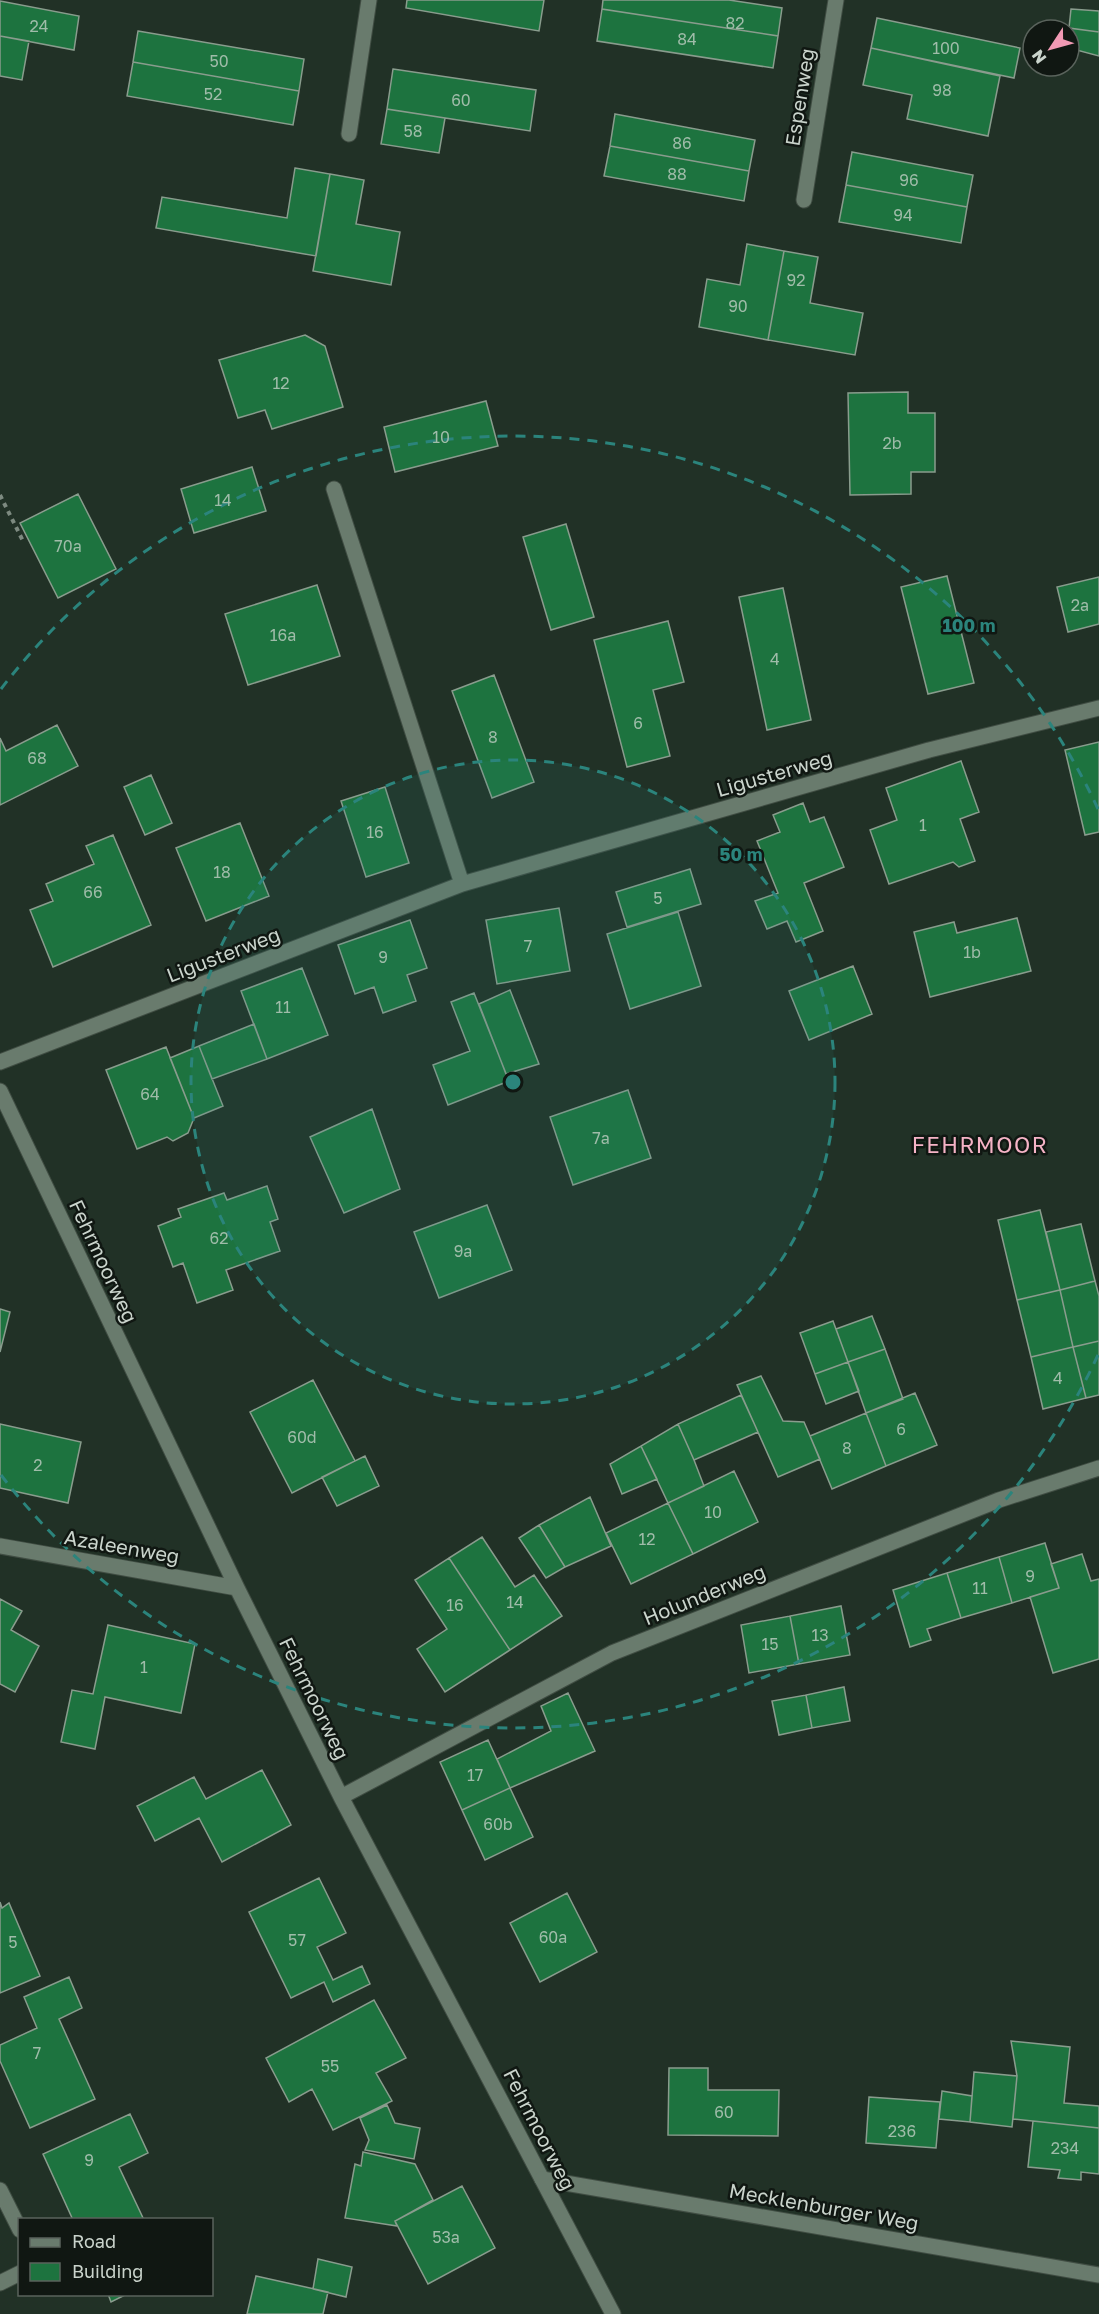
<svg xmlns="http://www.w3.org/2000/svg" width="1099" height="2314" viewBox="0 0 1099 2314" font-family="'Golos Text',sans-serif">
	<rect width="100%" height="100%" fill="#213126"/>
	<path fill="#1d733f" stroke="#899c8d" stroke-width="1.5" d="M407 0H544L539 31 406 8Z
		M603 0H729L782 8 778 36 602 9Z
		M0 1 79 16 74 50 0 36Z
		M602 9 778 36 773 68 597 41Z
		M1071 9 1099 11V32L1069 28Z
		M877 18 1020 48 1014 78 871 48Z
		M1069 28 1099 32V56L1069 48Z
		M138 31 304 59 299 91 133 62Z
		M0 36 29 41 22 80 0 76Z
		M871 48 1000 76 988 136 907 119 912 95 863 85Z
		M133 62 299 91 293 125 127 96Z
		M393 69 536 90 530 131 387 109Z
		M387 109 445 118 439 153 381 144Z
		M615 114 755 140 749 171 610 146Z
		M610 146 749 171 744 201 604 176Z
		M852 152 973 175 967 207 846 185Z
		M295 168 330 174 316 256 156 228 162 197 287 218Z
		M330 174 364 180 356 224 400 232 391 285 313 271Z
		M846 185 967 207 961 243 839 222Z
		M747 244 784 251 768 340 699 327 707 279 740 285Z
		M784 251 818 257 810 303 863 313 855 355 768 340Z
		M305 335 325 346 343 407 272 429 265 410 238 418 219 360Z
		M908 392V413H935V472H911V494L850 495 848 393Z
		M486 401 498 446 395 472 384 427Z
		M252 467 266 511 194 533 181 489Z
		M78 494 116 569 58 598 20 523Z
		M566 524 594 617 551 630 523 537Z
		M947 576 974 683 928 694 901 587Z
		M1099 577V624L1068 632 1057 587Z
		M317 585 340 656 248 685 225 614Z
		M783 588 811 720 767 730 739 597Z
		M668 621 684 682 653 690 670 756 627 767 594 640Z
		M494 675 534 782 492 798 452 691Z
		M57 725 78 766 0 805V738L6 751Z
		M1099 742V832L1085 835 1065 750Z
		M961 761 979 812 960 819 975 861 959 867 953 862 889 884 870 830 897 820 886 788Z
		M151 775 172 823 145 835 124 787Z
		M385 787 409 863 366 877 341 801Z
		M803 803 810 822 824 817 844 867 804 883 823 931 796 942 787 921 767 929 755 901 778 893 757 841 780 832 773 815Z
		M240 823 269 896 206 921 176 848Z
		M113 835 151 925 53 967 30 910 53 901 46 884 94 864 86 846Z
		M690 869 701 904 627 927 616 892Z
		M559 908 570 971 497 984 486 920Z
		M678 912 701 986 630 1009 607 934Z
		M1017 918 1031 971 930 997 914 932 954 922 957 933Z
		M410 920 427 968 407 975 416 1001 383 1013 374 987 355 994 338 945Z
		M853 966 872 1014 809 1040 789 991Z
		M302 968 328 1035 267 1059 241 991Z
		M510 990 539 1064 506 1074 479 1004Z
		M474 993 509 1081 448 1105 433 1065 470 1051 451 1002Z
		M254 1024 267 1059 212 1079 199 1046Z
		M199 1046 223 1106 194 1118 170 1058Z
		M166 1047 194 1118 188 1133 173 1141 167 1137 137 1149 106 1070Z
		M628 1090 651 1158 573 1185 550 1117Z
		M372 1109 400 1189 344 1213 310 1137Z
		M267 1186 278 1219 270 1222 280 1251 226 1270 233 1290 197 1303 183 1263 173 1267 158 1226 181 1217 178 1209 224 1193 227 1200Z
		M487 1205 512 1270 439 1298 414 1232Z
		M1040 1210 1060 1290 1017 1300 998 1220Z
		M1081 1224 1095 1281 1060 1290 1046 1232Z
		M1095 1281 1099 1296V1341L1073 1347 1060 1290Z
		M1060 1290 1073 1347 1031 1357 1017 1300Z
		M0 1309 10 1312 0 1352Z
		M872 1316 885 1349 848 1362 836 1329Z
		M833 1321 848 1362 815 1374 800 1333Z
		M1099 1341V1395L1086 1398 1073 1347Z
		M1073 1347 1086 1398 1043 1409 1031 1357Z
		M885 1349 903 1399 866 1413 848 1362Z
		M848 1362 859 1391 826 1404 815 1374Z
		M761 1376 783 1421 804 1422 820 1459 778 1477 737 1385Z
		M313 1380 355 1461 292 1493 250 1412Z
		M915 1393 937 1445 886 1466 866 1413Z
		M741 1395 758 1432 694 1460 678 1424Z
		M866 1413 886 1466 832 1489 810 1436Z
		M0 1424 81 1442 68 1503 0 1488Z
		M678 1424 694 1460 704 1486 668 1503 641 1446Z
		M641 1446 657 1479 622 1494 610 1464Z
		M365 1456 379 1486 337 1506 322 1477Z
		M734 1471 758 1522 693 1554 668 1503Z
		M590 1497 611 1546 565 1567 539 1525Z
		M668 1503 693 1554 631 1584 606 1533Z
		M539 1525 565 1567 546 1578 519 1538Z
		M482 1537 515 1587 534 1575 562 1616 510 1650 449 1558Z
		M1045 1543 1059 1588 1012 1603 999 1557Z
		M1082 1554 1091 1581 1099 1579V1659L1053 1673 1030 1597 1059 1588 1051 1564Z
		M999 1557 1012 1603 961 1618 947 1573Z
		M449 1558 510 1650 445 1692 417 1649 447 1629 415 1580Z
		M947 1573 961 1618 927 1629 931 1640 910 1647 893 1590Z
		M0 1599 22 1611 11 1630 39 1646 15 1692 0 1684Z
		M841 1606 850 1655 799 1664 790 1616Z
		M790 1616 799 1664 749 1673 741 1625Z
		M108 1625 195 1644 181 1713 105 1697 95 1749 61 1742 72 1690 93 1694Z
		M844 1687 850 1721 812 1728 806 1695Z
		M568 1693 595 1751 510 1788 497 1759 551 1731 541 1706Z
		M806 1695 812 1728 779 1735 772 1701Z
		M488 1740 510 1788 462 1810 440 1762Z
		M262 1770 291 1825 222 1862 199 1818 155 1841 137 1806 194 1777 206 1799Z
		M510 1788 533 1837 485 1860 462 1810Z
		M319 1878 346 1933 317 1947 333 1980 362 1966 370 1984 333 2002 324 1982 291 1998 249 1912Z
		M567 1893 597 1952 540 1982 510 1923Z
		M0 1902 2 1908 9 1903 40 1976 0 1993Z
		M69 1977 82 2008 59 2019 95 2099 30 2128 0 2061V2045L37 2028 24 1997Z
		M374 2000 406 2058 376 2073 392 2101 333 2130 312 2089 289 2102 266 2058Z
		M1011 2041 1070 2047 1064 2103 1099 2106V2128L1013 2119 1017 2076Z
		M669 2068H708V2090H779L778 2136 668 2135Z
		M974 2072 1017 2076 1012 2127 970 2122Z
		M942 2091 972 2096 970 2122 939 2119Z
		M869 2097 940 2102 936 2148 866 2143Z
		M387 2105 395 2123 420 2128 414 2159 365 2150 369 2140 360 2118Z
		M130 2114 148 2153 119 2167 144 2220H73L43 2154Z
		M1033 2121 1099 2128V2174L1081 2172V2180L1058 2178 1060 2170 1028 2167Z
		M363 2152 415 2164 433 2200 395 2221 397 2226 345 2218 355 2164 361 2166Z
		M462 2186 495 2248 428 2284 395 2221Z
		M318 2259 352 2267 346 2297 313 2289Z
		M256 2276 328 2292 323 2314H247Z
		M108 2294H127L111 2302Z"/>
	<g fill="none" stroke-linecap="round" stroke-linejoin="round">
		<defs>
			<path id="street" d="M349 134 369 0
				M804 200 836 0
				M334 489 462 884
				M0 1062 462 884 929 750 1099 708
				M0 1091 237 1588 341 1797 542 2179
				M0 1546 237 1588
				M341 1797 612 1653 999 1500 1099 1468
				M0 2190 20 2230
				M0 2283 20 2273"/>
			<path id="secondary" d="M542 2179 1099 2275
				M542 2179 613 2314"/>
		</defs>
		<use href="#street" stroke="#404d43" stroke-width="17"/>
		<use href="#secondary" stroke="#404d43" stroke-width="17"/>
		<path stroke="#7d8a80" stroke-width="4" stroke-dasharray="4.5 4.5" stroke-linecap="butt" d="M0 495 23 541"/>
		<use href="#street" stroke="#697b6d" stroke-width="15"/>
		<use href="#secondary" stroke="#697b6d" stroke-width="15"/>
	</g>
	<circle cx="513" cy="1082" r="322" fill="#2b847c" fill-opacity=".12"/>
	<g fill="none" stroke="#2b847c" stroke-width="3" stroke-dasharray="10 8">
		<circle cx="513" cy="1082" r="322"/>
		<path d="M1098 1355A645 645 0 0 1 1 1475M1 689A645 645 0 0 1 1098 809"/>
	</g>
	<g text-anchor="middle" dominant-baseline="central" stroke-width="5" stroke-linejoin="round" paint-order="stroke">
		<g font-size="16" fill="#9fbca9">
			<text x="735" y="23">82</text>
			<text x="39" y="26">24</text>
			<text x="687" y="39">84</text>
			<text x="946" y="48">100</text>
			<text x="219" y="61">50</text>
			<text x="942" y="90">98</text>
			<text x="213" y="94">52</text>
			<text x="461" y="100">60</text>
			<text x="413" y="131">58</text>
			<text x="682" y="143">86</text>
			<text x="677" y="174">88</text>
			<text x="909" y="180">96</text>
			<text x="903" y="215">94</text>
			<text x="796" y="280">92</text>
			<text x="738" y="306">90</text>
			<text x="281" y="383">12</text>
			<text x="441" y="437">10</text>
			<text x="892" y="443">2b</text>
			<text x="223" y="500">14</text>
			<text x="68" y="546">70a</text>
			<text x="1080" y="605">2a</text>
			<text x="283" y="635">16a</text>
			<text x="775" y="659">4</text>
			<text x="638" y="723">6</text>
			<text x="493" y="737">8</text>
			<text x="37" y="758">68</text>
			<text x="923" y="825">1</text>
			<text x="375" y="832">16</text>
			<text x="222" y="872">18</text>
			<text x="93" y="892">66</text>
			<text x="658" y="898">5</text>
			<text x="528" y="946">7</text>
			<text x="972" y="952">1b</text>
			<text x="383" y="957">9</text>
			<text x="283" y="1007">11</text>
			<text x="150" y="1094">64</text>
			<text x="601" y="1138">7a</text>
			<text x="219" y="1238">62</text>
			<text x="463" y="1251">9a</text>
			<text x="1058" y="1378">4</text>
			<text x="901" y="1429">6</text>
			<text x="302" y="1437">60d</text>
			<text x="847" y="1448">8</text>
			<text x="38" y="1465">2</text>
			<text x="713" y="1512">10</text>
			<text x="647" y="1539">12</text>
			<text x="1030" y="1576">9</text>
			<text x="980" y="1588">11</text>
			<text x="515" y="1602">14</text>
			<text x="455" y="1605">16</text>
			<text x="820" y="1635">13</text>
			<text x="770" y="1644">15</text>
			<text x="144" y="1667">1</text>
			<text x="475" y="1775">17</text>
			<text x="498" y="1824">60b</text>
			<text x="553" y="1937">60a</text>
			<text x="297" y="1940">57</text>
			<text x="13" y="1942">5</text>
			<text x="37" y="2053">7</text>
			<text x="330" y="2066">55</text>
			<text x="724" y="2112">60</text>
			<text x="902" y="2131">236</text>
			<text x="1065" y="2148">234</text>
			<text x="89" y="2160">9</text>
			<text x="446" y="2237">53a</text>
		</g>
		<g font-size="20" fill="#cad4cc" stroke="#101712">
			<text transform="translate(799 97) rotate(-81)">Espenweg</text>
			<text transform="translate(774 773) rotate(-16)">Ligusterweg</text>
			<text transform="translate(223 954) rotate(-21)">Ligusterweg</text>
			<text transform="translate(104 1261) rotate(65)">Fehrmoorweg</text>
			<text transform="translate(122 1546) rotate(10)">Azaleenweg</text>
			<text transform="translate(704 1594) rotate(-22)">Holunderweg</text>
			<text transform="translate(315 1698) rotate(64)">Fehrmoorweg</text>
			<text transform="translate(540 2129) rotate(63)">Fehrmoorweg</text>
			<text transform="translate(824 2206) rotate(10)">Mecklenburger Weg</text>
		</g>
		<g font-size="22" letter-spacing="1.5" fill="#f5b3c6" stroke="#101712">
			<text x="980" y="1144">FEHRMOOR</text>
		</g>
	</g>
	<circle cx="513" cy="1082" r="9" fill="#2b847c" stroke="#101712" stroke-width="3"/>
	<g font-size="18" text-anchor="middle" font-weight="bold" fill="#2b847c" stroke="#101712" stroke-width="5" stroke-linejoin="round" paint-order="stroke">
		<text x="969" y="632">100 m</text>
		<text x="741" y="861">50 m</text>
	</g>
	<rect x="18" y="2218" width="195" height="78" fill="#101712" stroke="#5a635c" stroke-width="1.5"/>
	<rect x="30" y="2238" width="30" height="9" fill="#697b6d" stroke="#5a635c" stroke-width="1.5"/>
	<text x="72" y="2248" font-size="18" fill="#cad4cc">Road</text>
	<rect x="30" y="2263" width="30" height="18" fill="#1d733f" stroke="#5a635c" stroke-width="1.5"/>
	<text x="72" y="2278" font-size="18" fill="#cad4cc">Building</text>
	<g transform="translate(1051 48) rotate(234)"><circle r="28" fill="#101712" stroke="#5a635c" stroke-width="1.5"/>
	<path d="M0-4.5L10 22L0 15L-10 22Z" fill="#f19ab4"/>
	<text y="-9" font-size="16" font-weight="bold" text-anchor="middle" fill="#cad4cc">N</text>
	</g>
</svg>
